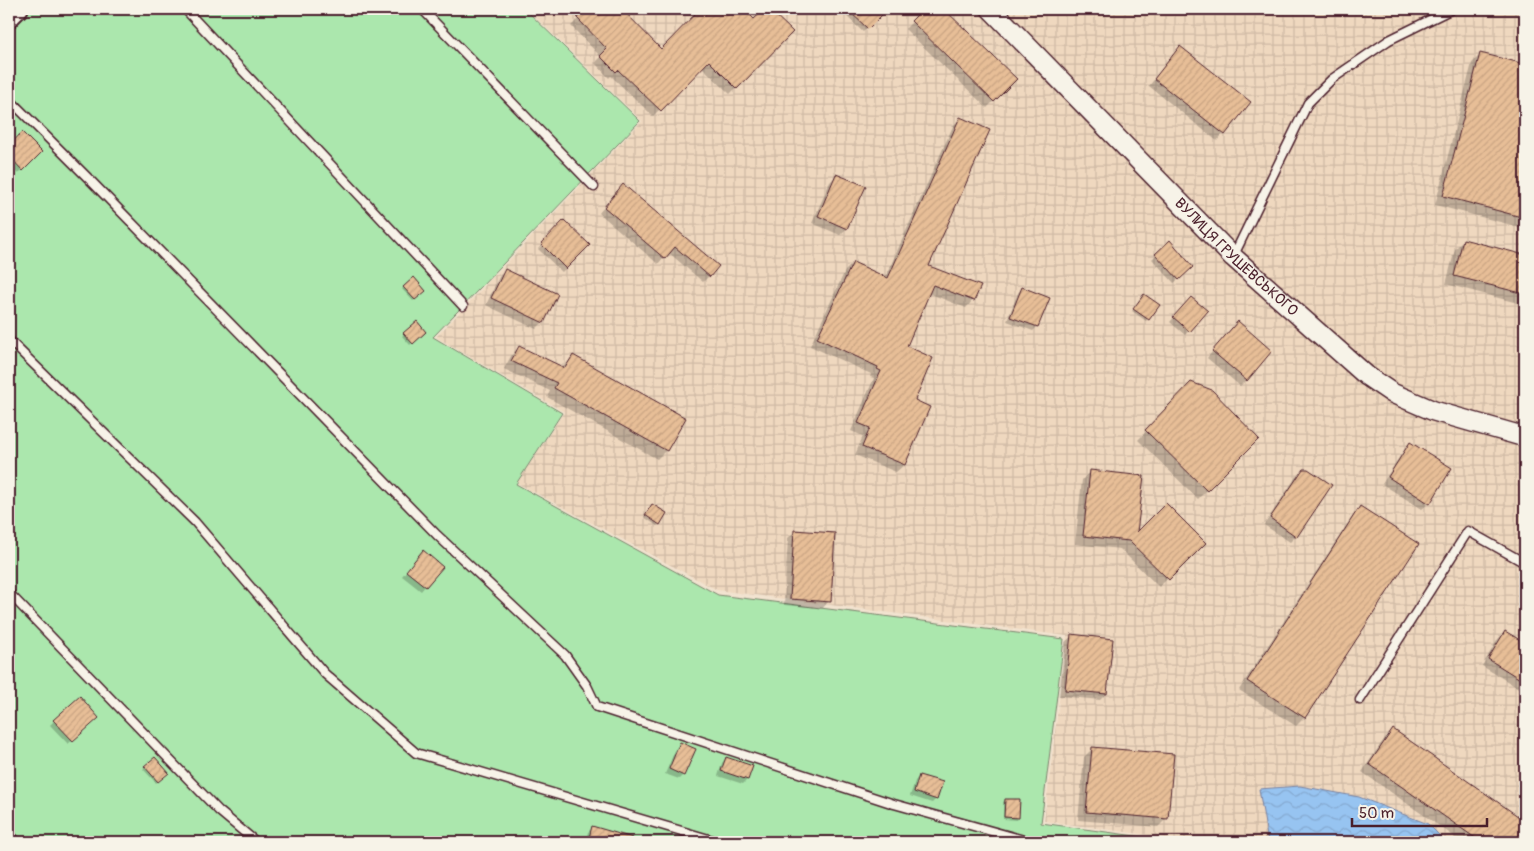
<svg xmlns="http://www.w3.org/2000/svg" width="1534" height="851" viewBox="0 0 1534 851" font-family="Pangolin,sans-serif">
	<defs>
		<pattern id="industrial-grid" width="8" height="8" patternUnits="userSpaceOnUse" patternTransform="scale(1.25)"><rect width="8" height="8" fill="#efd8bf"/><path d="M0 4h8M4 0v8" fill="none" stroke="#ceb9a4"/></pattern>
		<pattern id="water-waves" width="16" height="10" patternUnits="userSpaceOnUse" patternTransform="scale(1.25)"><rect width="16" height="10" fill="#97c4f1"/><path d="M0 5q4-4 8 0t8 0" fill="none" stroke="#84a8cf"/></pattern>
		<pattern id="building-hatch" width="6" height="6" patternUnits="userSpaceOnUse" patternTransform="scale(1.25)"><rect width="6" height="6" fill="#e7be97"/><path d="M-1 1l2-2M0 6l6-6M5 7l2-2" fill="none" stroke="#c8a382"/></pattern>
	</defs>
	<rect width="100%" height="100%" fill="#f2e3d0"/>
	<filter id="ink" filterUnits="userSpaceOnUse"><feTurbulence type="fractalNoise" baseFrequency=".02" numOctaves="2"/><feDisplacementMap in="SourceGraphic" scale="10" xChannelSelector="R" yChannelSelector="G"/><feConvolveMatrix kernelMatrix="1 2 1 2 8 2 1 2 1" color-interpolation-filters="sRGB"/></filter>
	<g filter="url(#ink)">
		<path fill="url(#industrial-grid)" d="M527 9H1525V842H1199L1044 821 1067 636 717 590 517 483 564 412 436 337 642 121Z"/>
		<path fill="#abe7ad" stroke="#7a836c" d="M9 9H525L640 121 433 337 562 413 516 484 718 595 1064 639 1041 823 1179 842H9Z"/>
		<path fill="url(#water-waves)" stroke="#7882a2" d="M1300 786 1359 797 1428 824 1446 842H1268L1259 789Z"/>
		<path fill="#0003" d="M588 9H620L661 51 702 9H742L754 21 767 9 791 32 730 94 702 67 653 116 611 76 609 78 595 63 601 57 571 26Z
			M839 9H874L880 15 863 32Z
			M925 9H942L1015 79 987 108 905 29Z
			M1174 54 1249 103 1217 141 1149 86Z
			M1481 54 1523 65 1525 62V226L1523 228 1435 205 1472 63Z
			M961 118 928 267 973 300 966 308 928 293 905 347 913 401 929 407 904 465 896 472 855 455 863 436 851 431 874 378 870 377 871 374 810 346 845 271 853 263 885 278 953 126Z
			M22 134 40 152 18 174 9 165V148Z
			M837 175 846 229 840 235 812 223 830 182Z
			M617 191 709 276 703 282 668 252 658 264 599 213Z
			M564 222 588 245 562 272 538 249Z
			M1464 240 1525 257V305L1446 284 1455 249Z
			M1170 242 1188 271 1174 283 1152 259Z
			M505 271 556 294 543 322 536 329 486 305 499 277Z
			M414 279 424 291 413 301 402 289Z
			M1022 288 1037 327 1033 331 1007 321 1018 293Z
			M1142 297 1158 305 1146 321 1132 311Z
			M1187 303 1206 311 1185 335 1170 322Z
			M417 323 425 331 410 345 402 336Z
			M1231 330 1246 380 1240 386 1207 358Z
			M519 347 563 368 573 356 684 418 666 450 657 459 547 397 550 391 504 369 511 356Z
			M1192 384 1257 439 1198 499 1138 440Z
			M1411 443 1429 503 1422 509 1382 484 1404 450Z
			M1303 470 1296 536 1290 542 1264 525 1296 477Z
			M1090 471 1136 536 1204 543 1159 587 1120 549 1075 544 1082 480Z
			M651 507 659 524 657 526 644 517Z
			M1360 508 1417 545 1304 718 1296 726 1239 690 1352 517Z
			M795 531 829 601 823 608 784 605 788 538Z
			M419 556 441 567 421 591 402 576Z
			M1505 632 1525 644V692L1482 666 1498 639Z
			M1072 636 1106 694 1100 700 1059 696 1065 642Z
			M54 721 93 722 68 744 50 725Z
			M1393 731 1517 817 1525 805V840L1523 842H1462L1362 772 1385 738Z
			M680 744 683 775 679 779 665 774 676 748Z
			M1093 748 1167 818 1158 827 1078 820 1084 757Z
			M726 758 747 780 743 784 718 776 722 763Z
			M155 759 167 773 156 783 143 769Z
			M919 776 936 799 932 803 910 796 915 781Z
			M1005 800 1017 818 1016 820 1003 819V802Z
			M592 828 638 842H585L588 832Z"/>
		<path fill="url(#building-hatch)" stroke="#4a1f2b" d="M587 9H622L661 49 700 9H744L754 19 765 9H769L793 32 737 89 709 61 661 111 618 70 616 72 600 56 607 49 577 18Z
			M847 9H888L868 29Z
			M923 9H944L1017 79 994 102 911 21Z
			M1180 46 1251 102 1225 135 1154 79Z
			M1480 53 1525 64V218L1443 196Z
			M960 117 990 130 929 266 981 286 974 301 933 285 907 346 933 358 915 400 930 407 905 465 862 447 870 428 858 423 881 371 877 369 878 367 817 338 853 262 888 278Z
			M22 132 42 152 23 171 9 156V146Z
			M836 174 866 186 847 229 818 216Z
			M623 184 719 266 710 277 675 247 665 259 604 207Z
			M564 220 590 245 566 269 541 244Z
			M1463 239 1525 255V294L1454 276Z
			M1170 240 1193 267 1179 280 1155 254Z
			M505 269 558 294 544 323 491 298Z
			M414 277 426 291 415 300 403 287Z
			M1022 287 1050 298 1038 327 1010 317Z
			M1144 294 1160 305 1149 320 1133 309Z
			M1191 297 1208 311 1190 332 1173 317Z
			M417 321 426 332 413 344 403 333Z
			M1238 321 1272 351 1247 381 1212 351Z
			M519 346 565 368 573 355 686 418 667 451 554 388 557 383 511 361Z
			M1191 382 1212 390 1259 439 1207 491 1145 430Z
			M1410 442 1452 468 1430 504 1388 477Z
			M1303 469H1308L1332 485 1297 537 1270 518Z
			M1090 470 1144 476 1137 532 1166 503 1206 543 1169 580 1129 541 1083 536Z
			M652 504 667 513 660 525 645 515Z
			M1360 506 1419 544 1305 718 1247 681Z
			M794 530 835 533 831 602 790 599Z
			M423 550 443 567 426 587 406 571Z
			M1505 631 1525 643V682L1488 659Z
			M1071 634 1113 639 1107 694 1065 690Z
			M80 696 99 718 73 741 53 720Z
			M1393 729 1525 821V842H1481L1369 764Z
			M680 742 696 749 684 776 669 769Z
			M1092 747 1174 754 1168 819 1086 812Z
			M155 757 169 773 158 782 144 766Z
			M726 757 753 766 748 780 721 771Z
			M919 775 943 782 937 800 914 792Z
			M1005 799H1020L1019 818 1004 817Z
			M592 826 633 838V842H588Z"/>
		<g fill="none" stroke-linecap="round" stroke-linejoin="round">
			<defs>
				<path id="service" d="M185 9 463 306
					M422 9 594 187
					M9 99 92 182 437 535 565 655 587 686 597 707 894 804 1031 842
					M1233 257 1308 103 1332 79 1389 40 1452 9
					M9 340 195 522 325 674 416 753 719 842
					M9 593 219 811 256 842
					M1360 700 1468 531 1525 563
					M9 834 17 842"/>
				<path id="minor" d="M9 20 20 9"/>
				<g id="tertiary">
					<path id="s1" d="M991 9 1233 257 1367 376 1392 393 1434 411 1525 437"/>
				</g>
			</defs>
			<use href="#service" stroke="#4a1f2b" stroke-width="11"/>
			<use href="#minor" stroke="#4a1f2b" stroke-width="19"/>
			<use href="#tertiary" stroke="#4a1f2b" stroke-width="22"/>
			<use href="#service" stroke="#f7f3e8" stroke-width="8"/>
			<use href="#minor" stroke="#f7f3e8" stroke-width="15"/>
			<use href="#tertiary" stroke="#f7f3e8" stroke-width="19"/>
		</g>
	</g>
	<g text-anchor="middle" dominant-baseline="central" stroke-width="4.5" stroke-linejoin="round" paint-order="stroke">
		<g font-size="15" fill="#4a1f2b" stroke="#f7f3e8">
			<text stroke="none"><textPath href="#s1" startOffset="349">ВУЛИЦЯ ГРУШЕВСЬКОГО</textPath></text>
		</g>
	</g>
	<rect width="1534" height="851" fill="none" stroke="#f7f3e8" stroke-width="30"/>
	<rect x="15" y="15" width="1504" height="821" fill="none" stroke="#4a1f2b" stroke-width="2" filter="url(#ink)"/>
	<path d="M1352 818v8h135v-8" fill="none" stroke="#4a1f2b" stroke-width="2.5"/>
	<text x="1359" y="818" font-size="15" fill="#4a1f2b" stroke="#f7f3e8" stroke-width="4" paint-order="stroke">50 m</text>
</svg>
